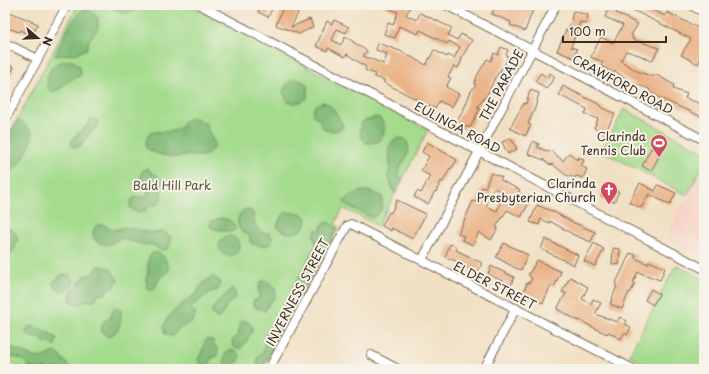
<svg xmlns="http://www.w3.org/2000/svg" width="709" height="374" viewBox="0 0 709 374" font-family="'Playpen Sans',sans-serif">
	<rect width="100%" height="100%" fill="#f7f3e8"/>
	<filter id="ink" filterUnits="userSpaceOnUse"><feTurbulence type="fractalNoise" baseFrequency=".025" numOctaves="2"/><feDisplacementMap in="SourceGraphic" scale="8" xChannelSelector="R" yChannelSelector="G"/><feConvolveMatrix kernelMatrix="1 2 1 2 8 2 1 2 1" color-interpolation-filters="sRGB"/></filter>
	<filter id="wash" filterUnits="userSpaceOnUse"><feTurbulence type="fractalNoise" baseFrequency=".012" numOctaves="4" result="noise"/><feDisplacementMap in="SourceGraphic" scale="16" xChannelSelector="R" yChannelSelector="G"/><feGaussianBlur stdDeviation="0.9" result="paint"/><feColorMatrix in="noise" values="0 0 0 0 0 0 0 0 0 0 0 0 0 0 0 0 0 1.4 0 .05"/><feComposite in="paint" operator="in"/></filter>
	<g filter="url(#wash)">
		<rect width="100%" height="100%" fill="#f1e0c3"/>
		<path fill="#f6d2c4" d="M704 163V258L665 238Z"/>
		<path fill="#a4db8d" stroke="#708256" d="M78 5H189L428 130 378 226 343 208 335 224 339 227 263 369H24L5 360V142Z
			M624 109 704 152V163L687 195 602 151Z
			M676 265 704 279V369H656L629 355Z"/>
		<path fill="#83bb78" stroke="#5f724b" d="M111 5H135L133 12C124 15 117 13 111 5Z
			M84 9 91 11 98 18V28L89 40 87 49 77 53 55 56C63 40 70 21 84 9Z
			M63 61H73L80 66 81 75 68 81 60 89 52 92 48 88C46 75 49 65 63 61Z
			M294 79C307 81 309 86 307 98 300 103 296 104 288 102L283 92C285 86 288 82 294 79Z
			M324 102C334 106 337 116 343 125L342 128C333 133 327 132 320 125L321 121 313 115V110L316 105Z
			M376 117 381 119C387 129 385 133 378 142L367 143C358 136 360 132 362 122Z
			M91 118 97 120 99 125 86 138 80 146 77 147 72 146 71 143C74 135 78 134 84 129 87 126 88 121 91 118Z
			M195 118 205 123 215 145C206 160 200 156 185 155 182 155 179 157 176 157 166 157 154 153 146 148 145 126 158 134 173 131 176 130 179 128 182 127L183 122 188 119Z
			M17 120C24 121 26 128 32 131 33 149 17 167 5 180V143Z
			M398 138 405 139C416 155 399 160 398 176L403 179 396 193 392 190 391 183 388 177 390 168 389 147 394 141Z
			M148 168 151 173 157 175 163 182 161 193 162 196 158 204 148 207 144 212C134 214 125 207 133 198L147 196C153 184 130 175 148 168Z
			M363 191H369L382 196C383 208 382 212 372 218L345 204 344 201C350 196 355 193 363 191Z
			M246 209 251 211 254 216V221C257 229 261 235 270 233 279 248 259 247 251 243L249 236 239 229C237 219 237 214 246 209Z
			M286 212 302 214 307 218 306 225C296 236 289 236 277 227L281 217Z
			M5 215 7 217C7 218 5 223 5 224 6 227 9 228 12 230 24 240 13 251 5 259Z
			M221 218C228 219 235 222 235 230L230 232 211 228 210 224 212 221Z
			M328 222 337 228 261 369H256C259 362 254 356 263 353L266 334 274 328 287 299 317 243 315 242 314 235 316 229 320 231 322 225Z
			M97 225H104L114 230 125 227 152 233 164 232 170 236 171 241 168 249C162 251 158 250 154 245L150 244 144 245 121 238C118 239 114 243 110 244 97 247 87 235 97 225Z
			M219 246a10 10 0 1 1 20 0a10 10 0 1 1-20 0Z
			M152 253C162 252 164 256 167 264 169 268 169 270 166 274 158 275 158 284 153 290H150L146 288 147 284 146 279 148 273V263L149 258Z
			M99 266 110 268 118 280 114 287 108 288 105 294H98L94 302 87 300 81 303 76 304 71 301 70 294 73 289 78 287 79 282 82 280 86 275H91Z
			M61 275H70L75 280 73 282 72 286 65 291 56 289 52 283Z
			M212 277 219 280 220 284 218 290 210 292 190 308 196 313 193 321 177 330 173 336C170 336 167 336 165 333 158 319 186 302 194 295 201 289 203 280 212 277Z
			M262 281C268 280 273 286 276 291L274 299 269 303 265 311 256 308 253 304 254 300H258L259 298C260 291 256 287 262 281Z
			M232 288 236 296 234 299 227 304C225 310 223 313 219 318L215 317 212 313V309Z
			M119 307 121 309C120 323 122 331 107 337L102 332C101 325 103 320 110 318L113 310Z
			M241 321C247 320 251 323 253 329 251 333 250 335 248 338 244 345 241 352 233 346L232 341 239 333V326Z
			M33 326 49 333 57 338 55 345 45 343 41 338C35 339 30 337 26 332L28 327Z
			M208 339 213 340V344L218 349 217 356 211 358 210 363 207 366C194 361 198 360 202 351 204 348 204 344 205 341Z
			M11 347 36 358 43 357 55 352 59 355 69 366V369H35L29 367 24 360 15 357 6 356 5 354 6 348Z
			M229 350C237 350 243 354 238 362L231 364 229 366H226C223 361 224 354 229 350Z"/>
		<g id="blocks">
			<path fill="#eab286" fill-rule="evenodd" d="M261 5H274L268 17 258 12Z
				M284 5H302L291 27 310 19 313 27 299 34 276 25Z
				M380 5H405L410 7 406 15 417 20 420 13 452 28 448 35 457 40 461 34 472 40 461 59 462 60 458 68 454 66 448 77 451 78 446 87 459 94 452 107 439 101 435 109 383 82 385 80 374 77 375 74 365 70 366 67 347 54 345 57 328 48 327 51 316 46 327 21 332 24 334 20 349 27 346 33 337 29 332 40 341 45 345 37 353 41V42L367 51 363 56 384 64 387 54 376 50 378 43 400 51 426 65 434 50 447 57 448 55 454 58 460 47 449 41 447 44 420 30 418 34 399 26 395 38 384 34 388 23 393 25 398 12Z
				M496 5H512L516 8 518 5H529L534 7 525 31 510 25 511 22 492 14Z
				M610 5H620L616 13 638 24 631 35 633 36 632 39 659 48 652 61 639 55 626 51 621 61 637 71 653 77 655 74 674 85 673 89 687 94 685 98 704 105V118L658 97 649 91 650 89 633 83 615 71 614 73 601 66 603 62 591 57 601 37 613 43 623 25 605 17Z
				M623 5H647L646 7 665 16 667 12 704 31V55L698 64 681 55 691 39Z
				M5 10 38 24 32 36 20 30 19 32 5 27Z
				M573 11 588 15 586 24 580 22 571 47 577 49 574 58 557 51 566 30H568L572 20 571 19Z
				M501 47 508 50 506 55 508 56 505 64 495 78 487 95 477 107 480 108 470 128 466 126 464 129 455 124 464 109 471 91 476 85 474 84 478 74 487 59 491 61 494 53 498 55Z
				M5 63 14 67 5 88Z
				M541 73 547 78 550 73 555 77 546 89 535 81Z
				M563 86 602 106 601 107 615 114 604 134 594 128 598 119 585 114 587 109 559 95Z
				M530 90 539 93 535 108 528 124 531 125 525 136 510 128 524 103 526 104Z
				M511 138 517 149 508 154 502 142Z
				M533 141 539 144 537 147 549 152 550 150 563 161 569 153 577 160 578 157 584 160 581 166 587 169 583 178 576 176 575 178 566 175 552 164 550 165 544 160 528 154Z
				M427 142 457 160 451 169 450 168 443 182 441 181 436 192 435 191 428 204 414 197 417 191 421 193 430 176 421 171 429 156 422 152Z
				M651 148 661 153 651 171 642 166Z
				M491 173 502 177 500 180 520 190 517 195 530 201 521 217 507 210 496 227 498 228 491 240 479 232 473 245 462 240 464 236 458 234 473 201 476 202 482 187 485 188ZM493 188 504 192 497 211 486 206Z
				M640 183 655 191 658 185 676 193 670 205 649 194 641 208 629 202Z
				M605 186 619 192 614 202 601 196Z
				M397 200 426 214 412 239 392 228 391 231 382 226 389 212 391 213Z
				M537 205 556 213 572 222 595 232 591 242 574 235 550 221V223L541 219 539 225 530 222Z
				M545 239 578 255 574 265 541 249Z
				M504 243 528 255 521 270 517 268V269L496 257Z
				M594 243 604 249 595 266 584 261Z
				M450 244 457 247 456 250 482 263 477 273 464 266V264L445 257Z
				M613 248 620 249 619 265 612 264Z
				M630 253 636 255 635 258 648 264 649 261 665 268 660 280 638 272 633 283 635 284 630 293 629 292 622 309 610 304 617 286 615 285Z
				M537 260 561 272 554 287 551 285 543 303 523 294 527 283H529L532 278 529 276V274Z
				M491 266 514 277 511 285 488 274Z
				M570 277 588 287 582 299 591 304 593 299 601 303 595 314 617 322 620 317 627 321 625 324 631 327 627 335 624 333 621 339 608 332 607 334 596 329 579 320V321L557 309 566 293 562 292Z
				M651 289 659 294 653 305 645 300Z"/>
		</g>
	</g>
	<g filter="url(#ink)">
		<use href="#blocks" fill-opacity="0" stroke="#7b6a58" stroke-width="1"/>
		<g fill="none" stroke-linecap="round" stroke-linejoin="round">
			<defs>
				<path id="minor" d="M200 5 704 269
					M446 5 704 140
					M5 43 38 59
					M5 120 67 5
					M422 260 556 5
					M371 355 398 369
					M269 369 347 226 351 224 633 369
					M484 369 516 308"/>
				<path id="major" d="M693 5 704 11"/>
			</defs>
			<use href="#minor" stroke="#7b6a58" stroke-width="10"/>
			<use href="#major" stroke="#7b6a58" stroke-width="12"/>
			<use href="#minor" stroke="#fff" stroke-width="8"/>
			<use href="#major" stroke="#fff" stroke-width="10"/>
		</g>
	</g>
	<defs>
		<symbol id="stadium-pin" viewBox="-11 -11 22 30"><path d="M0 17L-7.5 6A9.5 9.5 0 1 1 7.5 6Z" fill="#d1495b" stroke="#f7f3e8"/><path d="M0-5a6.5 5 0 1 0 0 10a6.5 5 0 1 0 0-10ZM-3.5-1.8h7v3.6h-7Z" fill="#fff"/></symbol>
		<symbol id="church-pin" viewBox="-11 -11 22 30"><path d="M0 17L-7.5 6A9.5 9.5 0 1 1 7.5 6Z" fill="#d1495b" stroke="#f7f3e8"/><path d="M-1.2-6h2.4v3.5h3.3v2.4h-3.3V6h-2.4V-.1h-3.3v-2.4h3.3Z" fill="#fff"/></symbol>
	</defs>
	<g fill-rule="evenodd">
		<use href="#stadium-pin" x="649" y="133" width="20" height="27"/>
		<use href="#church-pin" x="599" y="180" width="20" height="27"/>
	</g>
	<g text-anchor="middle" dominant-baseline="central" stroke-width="4" stroke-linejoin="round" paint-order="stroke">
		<g font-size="12" fill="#3b2a1e" stroke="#f7f3e8">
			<text transform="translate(623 84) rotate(28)">CRAWFORD ROAD</text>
			<text transform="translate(501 85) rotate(-62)">THE PARADE</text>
			<text transform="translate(458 127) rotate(28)">EULINGA ROAD</text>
			<text transform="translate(495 285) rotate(27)">ELDER STREET</text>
			<text transform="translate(297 292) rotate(-62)">INVERNESS STREET</text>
		</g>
		<g font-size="12" fill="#3b2a1e" stroke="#f7f3e8" text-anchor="end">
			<text x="646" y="136">Clarinda<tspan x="646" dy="14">Tennis Club</tspan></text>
			<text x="596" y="183">Clarinda<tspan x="596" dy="14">Presbyterian Church</tspan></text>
		</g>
		<g font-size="12" fill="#55563a" stroke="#f7f3e8">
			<text x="172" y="185">Bald Hill Park</text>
		</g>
	</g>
	<rect width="709" height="374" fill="none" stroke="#f7f3e8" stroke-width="20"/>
	<g transform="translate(38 38) rotate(109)" stroke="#f7f3e8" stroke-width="3" paint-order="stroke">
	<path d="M0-3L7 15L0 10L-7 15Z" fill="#3b2a1e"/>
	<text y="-6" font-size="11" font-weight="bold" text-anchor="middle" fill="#3b2a1e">N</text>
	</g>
	<path d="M563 36v6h103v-6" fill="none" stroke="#3b2a1e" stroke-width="2"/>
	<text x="569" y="36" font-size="12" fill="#3b2a1e" stroke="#f7f3e8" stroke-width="3" paint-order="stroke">100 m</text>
</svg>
